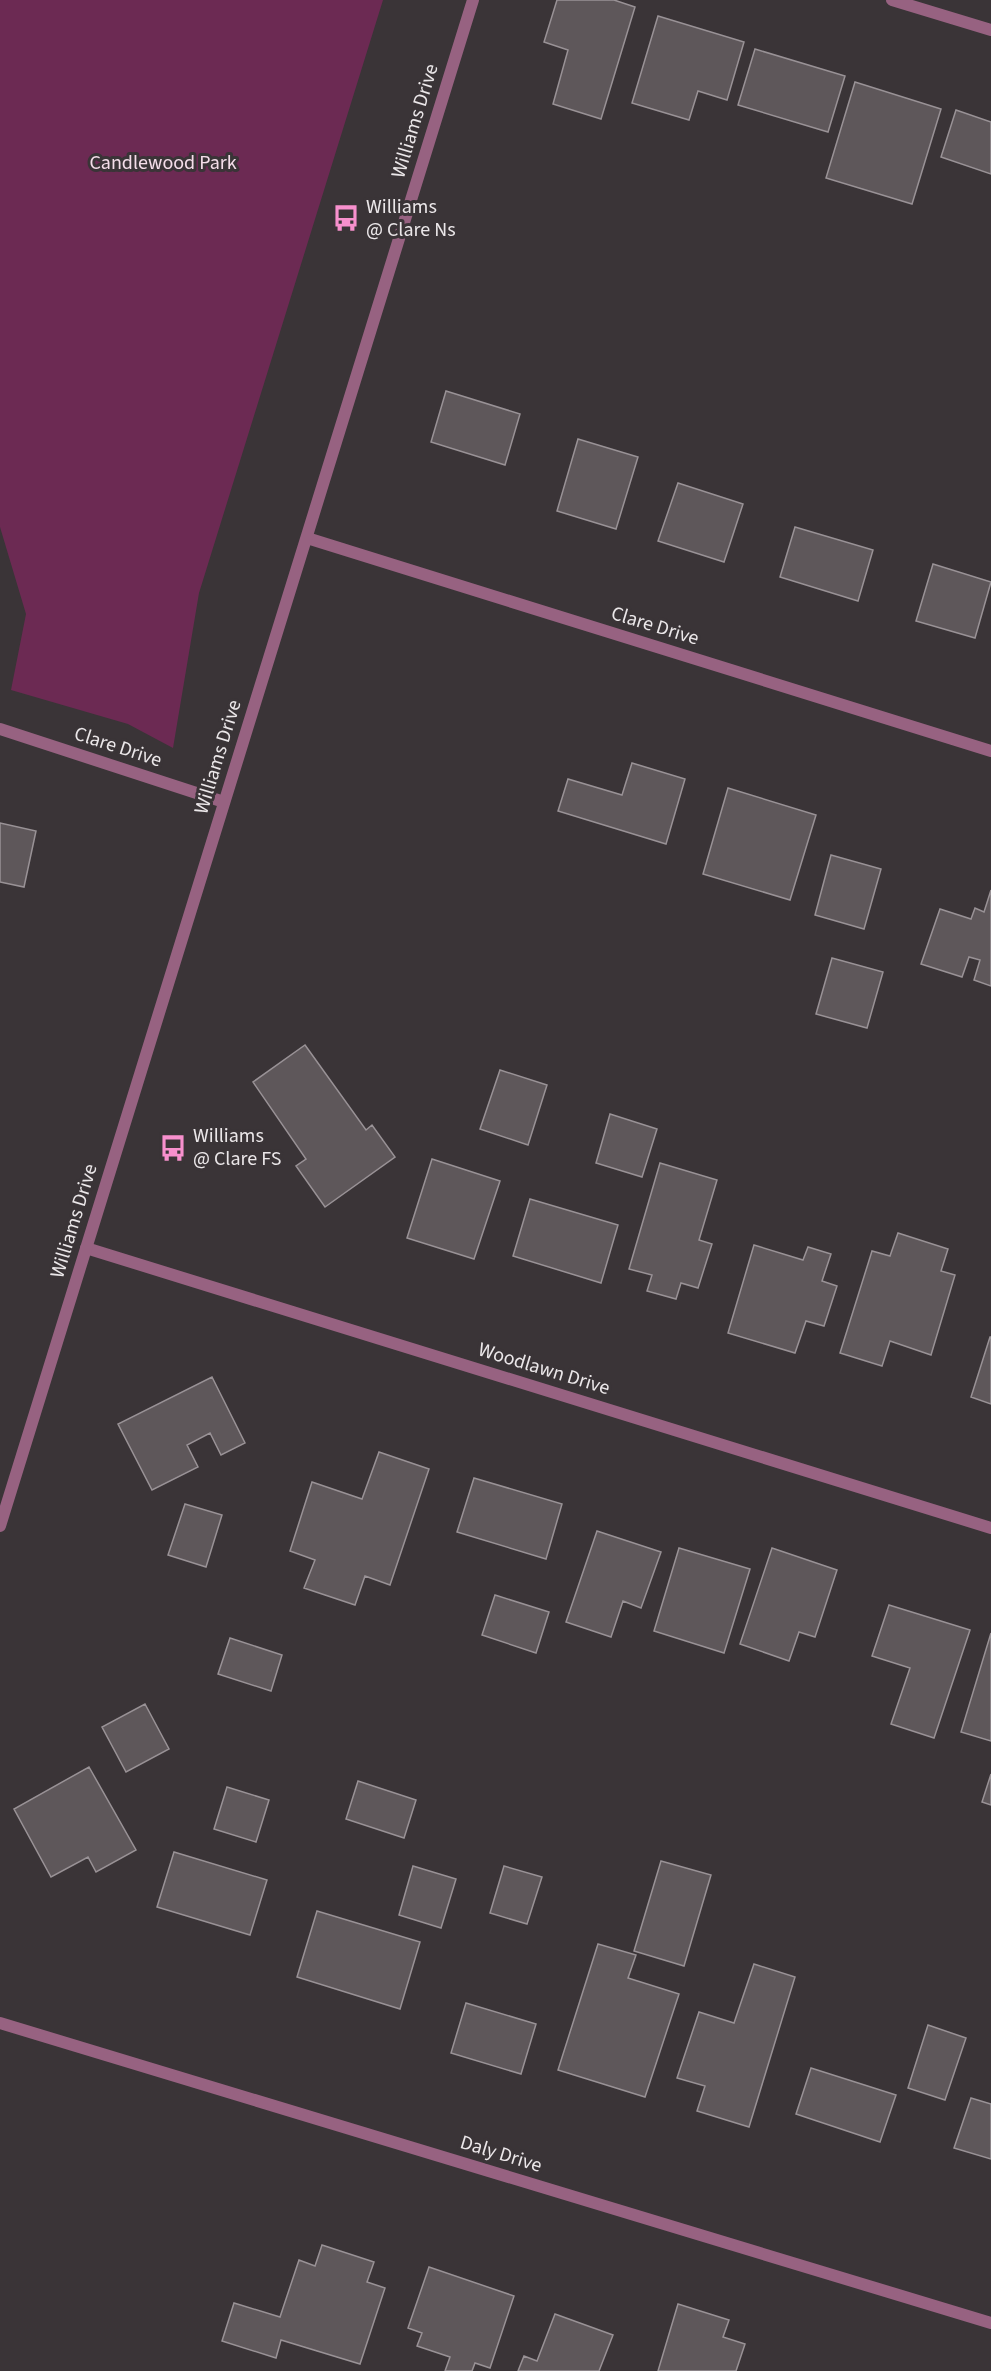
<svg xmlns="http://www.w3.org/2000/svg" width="991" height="2371" viewBox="0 0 991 2371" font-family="'Source Sans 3',sans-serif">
	<rect width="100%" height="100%" fill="#3a3437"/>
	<path fill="#6c2a53" d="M0 0H383L199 593 173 748 128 724 11 690 26 614 0 527Z"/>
	<path fill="#5e575a" stroke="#999296" stroke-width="1.5" d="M557 0H614L635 7 601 119 553 104 568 50 544 42Z
		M658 16 744 42 727 100 698 91 689 120 632 103Z
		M755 49 845 76 828 132 738 105Z
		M855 82 941 109 912 204 826 178Z
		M956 110 991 122V174L941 157Z
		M446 391 520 414 505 465 431 442Z
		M578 439 638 457 616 529 557 511Z
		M678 483 743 504 724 562 658 541Z
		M795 527 873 550 858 601 780 577Z
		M933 564 991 582 975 638 916 621Z
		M632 763 685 779 666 844 558 811 568 779 622 795Z
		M728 788 816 815 790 900 703 874Z
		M0 823 36 831 24 887 0 882Z
		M831 855 881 869 864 929 815 915Z
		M991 890V986L974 980 980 960 969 957 962 977 921 964 940 909 971 919 975 908 984 912Z
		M832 958 883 972 867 1028 816 1014Z
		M305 1045 366 1130 372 1125 395 1157 325 1207 296 1166 306 1159 253 1082Z
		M500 1070 547 1085 528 1145 480 1129Z
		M610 1114 657 1129 642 1177 596 1163Z
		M432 1159 500 1181 474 1259 407 1238Z
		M660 1163 717 1180 699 1240 712 1244 698 1288 681 1283 676 1299 647 1291 652 1275 629 1269Z
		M530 1199 618 1225 601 1283 513 1256Z
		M898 1233 948 1249 941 1271 955 1275 931 1355 890 1341 882 1366 840 1353 872 1251 890 1256Z
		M754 1245 803 1260 808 1247 831 1254 822 1281 837 1286 824 1326 806 1321 795 1353 728 1333Z
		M990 1337H991V1404L971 1397Z
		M212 1377 245 1443 221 1455 210 1433 187 1445 198 1467 152 1490 118 1424Z
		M379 1452 429 1469 390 1585 365 1576 355 1605 304 1588 315 1560 290 1551 312 1482 362 1499Z
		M474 1478 562 1504 546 1559 457 1532Z
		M185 1504 222 1515 206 1567 168 1555Z
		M597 1531 661 1552 641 1608 623 1601 611 1637 566 1622Z
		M679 1548 750 1569 724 1653 654 1631Z
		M772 1548 837 1570 815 1637 799 1632 789 1661 740 1644Z
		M495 1595 549 1612 536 1653 482 1635Z
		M889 1605 970 1630 934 1738 891 1724 910 1668 872 1656Z
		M991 1633V1741L961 1732Z
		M230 1638 282 1655 271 1691 218 1674Z
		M145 1704 169 1749 126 1772 102 1727Z
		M89 1767 136 1850 96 1872 88 1857 51 1877 14 1809Z
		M991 1774V1805L982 1802Z
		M358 1781 416 1800 404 1838 346 1819Z
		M227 1787 269 1800 256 1842 214 1829Z
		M174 1852 267 1880 250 1935 157 1907Z
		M661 1861 711 1875 684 1966 634 1951Z
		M413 1866 456 1879 441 1928 399 1915Z
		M504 1866 542 1877 527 1924 490 1913Z
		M317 1911 420 1942 400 2009 297 1977Z
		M598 1944 636 1955 628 1978 679 1994 645 2097 558 2070Z
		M754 1964 795 1977 749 2127 697 2111 705 2086 677 2078 699 2012 734 2023Z
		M466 2003 536 2024 521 2074 451 2053Z
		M928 2025 966 2038 945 2100 908 2088Z
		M811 2068 896 2095 880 2142 796 2114Z
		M971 2098 991 2104V2159L954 2148Z
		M322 2245 374 2262 367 2282 385 2288 360 2364 281 2340 276 2358 222 2341 234 2303 280 2317 299 2260 315 2266Z
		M429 2267 514 2296 490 2368 475 2363 472 2371H445L450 2357 417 2346 422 2333 408 2328Z
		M678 2304 729 2320 723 2337 745 2344 736 2371H658Z
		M555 2314 613 2335 599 2371H518L524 2356 537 2361Z"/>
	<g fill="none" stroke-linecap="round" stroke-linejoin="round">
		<path stroke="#976281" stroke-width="12" d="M892 0 991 30
			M307 538 991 751
			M0 729 224 802
			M86 1248 991 1528
			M0 2023 991 2323"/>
		<path stroke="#976281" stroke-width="12" d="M0 1526 473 0"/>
	</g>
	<defs>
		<symbol id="bus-bare" viewBox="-9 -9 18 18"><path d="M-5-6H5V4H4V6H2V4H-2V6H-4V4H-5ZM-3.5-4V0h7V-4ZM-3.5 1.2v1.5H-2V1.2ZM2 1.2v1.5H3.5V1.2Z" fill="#f790cd" stroke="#3a3437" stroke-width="2.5" paint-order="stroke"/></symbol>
	</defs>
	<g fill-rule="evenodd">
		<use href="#bus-bare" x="327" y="199" width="38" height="38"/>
		<use href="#bus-bare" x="154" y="1129" width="38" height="38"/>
	</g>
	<g text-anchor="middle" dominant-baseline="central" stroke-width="6" stroke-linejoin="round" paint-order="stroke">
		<g font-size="20" fill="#ebe7e9" stroke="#3a3437">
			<text transform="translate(415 121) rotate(-73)">Williams Drive</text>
			<text transform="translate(655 626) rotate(17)">Clare Drive</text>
			<text transform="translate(118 747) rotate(18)">Clare Drive</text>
			<text transform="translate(218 757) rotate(-73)">Williams Drive</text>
			<text transform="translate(74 1221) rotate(-73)">Williams Drive</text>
			<text transform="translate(544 1369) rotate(17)">Woodlawn Drive</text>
			<text transform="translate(501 2154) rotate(17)">Daly Drive</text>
		</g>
		<g font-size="20" fill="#f4dde9" stroke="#3a3437">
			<text x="163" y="163">Candlewood Park</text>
		</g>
		<g font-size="20" fill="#ebe7e9" stroke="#3a3437" text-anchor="start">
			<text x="366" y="207">Williams<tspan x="366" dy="23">@ Clare Ns</tspan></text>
			<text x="193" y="1136">Williams<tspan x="193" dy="23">@ Clare FS</tspan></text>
		</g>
	</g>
</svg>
